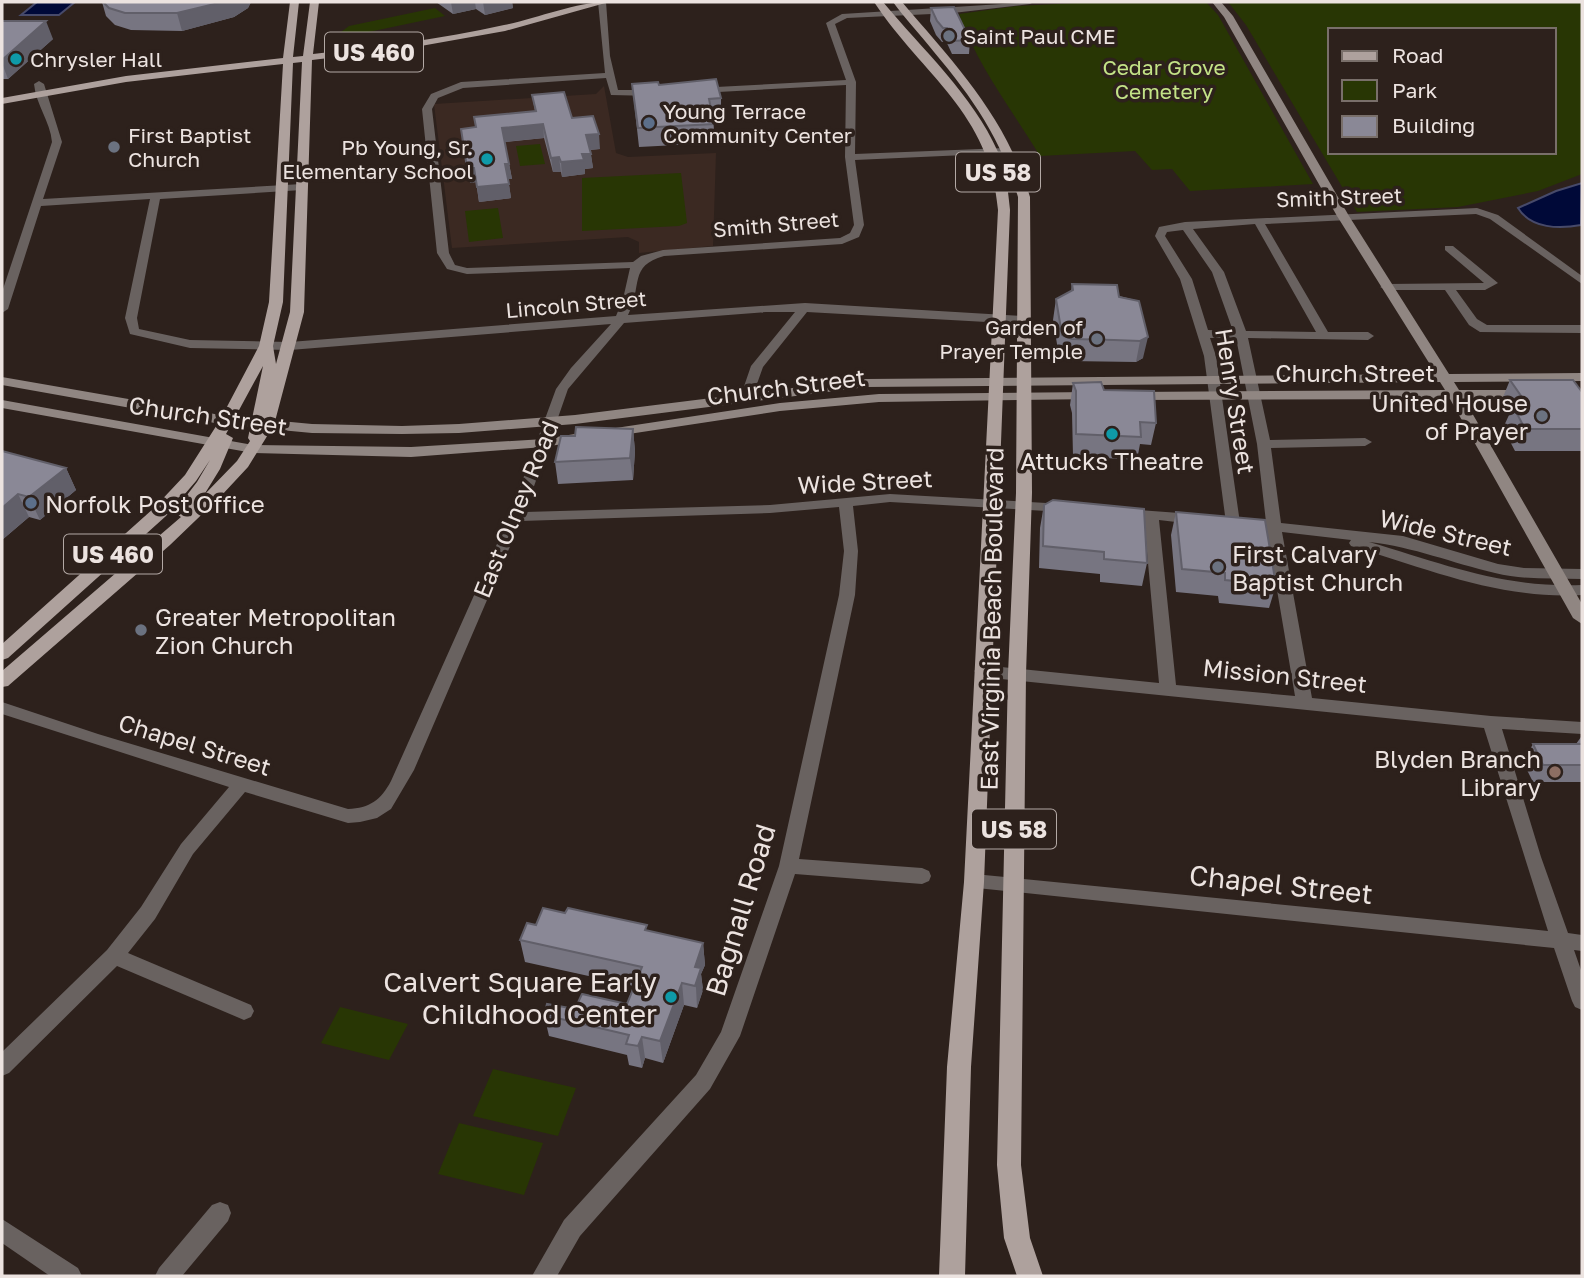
<svg xmlns="http://www.w3.org/2000/svg" width="1584" height="1278" viewBox="0 0 1584 1278" font-family="'Golos Text',sans-serif">
	<rect width="100%" height="100%" fill="#2d211c"/>
	<path fill="#3b2922" d="M604 86 616 153 628 157 716 153 713 246 639 253V242L628 237 452 248 434 104 596 94Z"/>
	<path fill="#283604" fill-rule="evenodd" d="M1097 2H1206L1218 15 1313 184 1190 191 1172 169 1152 170 1135 151 1040 156C1012 110 977 65 959 14L1017 6Z
		M1228 2H1582V174L1538 191 1458 207 1357 212 1246 25ZM1330 30H1554V152H1330Z
		M435 8 445 16 359 34 341 32 349 26Z
		M540 144 545 164 520 166 516 146Z
		M681 173 687 223 679 226 582 231V178Z
		M498 208 503 238 469 242 465 211Z
		M340 1007 408 1024 389 1060 321 1043Z
		M493 1069 576 1088 558 1136 473 1116Z
		M459 1123 543 1143 524 1195 438 1174Z"/>
	<path fill="#000938" stroke="#474a6a" stroke-width="2" d="M37 2H75L59 15H21Z
		M1582 183 1581 225C1560 229 1531 229 1518 208L1556 191Z"/>
	<g fill="none" stroke-linecap="round" stroke-linejoin="round">
		<path fill="#696260" fill-rule="evenodd" d="M598 2H606L610 56 618 90H653L658 93 653 96 611 95 606 78 463 88 438 98 432 109 449 253 455 265 467 268 633 262 641 256 663 250 840 238 850 233 854 225 845 157 846 85 700 93 695 90 697 88 846 80 826 23 842 14 1034 2 1030 4 953 13 847 18 835 24 856 82 855 154 1005 148 1009 149V153L855 160 864 225 859 237 842 244 664 256C628 266 643 286 628 315L805 303 1023 316 1029 320 1023 324 807 312 763 367 753 395 747 399 741 395 751 366 795 312H766L624 323 568 389 525 512 770 505 890 494 1064 504 1071 508 1064 512 890 502 853 506 858 551 855 595 799 859 922 868 929 871 931 876 929 881 922 884 795 874 740 1036 710 1089 580 1236 557 1276H532L564 1220 696 1075 721 1032 779 866 839 595 844 551 839 507 770 513 521 521 414 770 391 809 377 818 360 822 348 823 245 792 193 854 155 919 128 953 251 1005 254 1011 251 1017 244 1020 237 1017 117 966 9 1073 2 1076V1052L107 950 141 907 181 844 229 787 2 714V702L98 734 348 809C370 808 381 800 391 781L509 517 556 389 571 368 611 324 290 350 190 348 130 334 125 318 150 199 41 206 8 309 2 313V292L52 142C50 121 36 105 34 84L39 81 44 84 62 142 43 199 302 184 307 187 302 190 160 199 137 318 139 329 190 340 290 342 616 316 623 299 630 268 467 274 447 269 437 253 422 109 431 94 461 82 605 73Z
			M1477 208 1498 215 1582 276V284L1490 219 1476 214 1265 224 1328 332H1368L1374 336 1368 340 1248 338 1270 440 1365 438 1372 442 1365 446 1271 448 1281 523 1403 536 1498 564 1524 568 1582 569V579C1553 578 1523 580 1495 573 1452 563 1414 547 1369 542 1444 564 1502 588 1582 585V595C1501 600 1428 569 1351 546L1349 543 1351 540 1282 532 1312 698 1491 716 1582 722V734L1502 729 1541 857 1568 933 1582 935V951L1574 950 1582 973V1010L1575 1007 1572 1001 1554 948 967 887 965 882 967 877 974 874 1548 931 1484 728 982 677 974 671 982 665 1159 683 1144 519 1120 516 1118 513 1125 509 1193 514 1200 519 1193 524 1159 520 1176 685 1295 696 1267 531 1247 529 1240 524 1247 519 1266 522 1257 444 1236 338H1210L1216 356 1240 523 1233 528 1226 523 1204 356 1180 279 1155 236 1159 227 1185 222ZM1255 224 1316 332 1246 331 1224 272 1193 229ZM1183 230 1212 272 1233 331 1208 330 1192 279 1165 236 1167 232Z
			M1445 246H1453L1498 283 1485 290H1456L1477 319 1487 325H1582V333L1480 332 1469 325 1445 290H1386L1380 287 1386 284 1484 283 1445 250Z
			M220 1202 228 1205 231 1213 228 1221 182 1276H155L159 1268 212 1205Z
			M2 1219 78 1268 82 1276H50L2 1243Z"/>
		<path fill="#908682" fill-rule="evenodd" d="M1212 2H1221L1233 16 1349 216 1449 374 1582 373V381L1454 382 1459 390H1527L1534 394 1527 398 1464 399 1582 604V624L1573 618 1450 399 1132 400 1125 396 1132 392 1445 390 1440 382 866 387 575 424 459 433 402 434 312 433 226 425 2 385V377L226 416 312 424 402 426 459 424 575 415 866 379 1436 374 1337 216 1224 17Z
			M1093 392 1098 393V399L879 402 780 411 609 437 602 433 609 429 780 403 879 394Z
			M2 400 253 445 411 447 544 439 581 433 588 437 581 441 544 447 411 457 253 453 2 408Z"/>
		<path fill="#aea19d" fill-rule="evenodd" d="M290 2H299L293 57 303 56 310 2H319L313 54C377 47 441 39 504 25 535 19 579 1 609 2L505 31 404 49 312 60 304 312 274 425 248 467 221 496 170 545 8 686 2 687V671L181 517 174 512 197 482 210 460 196 481 166 516 8 658 2 660V644L154 508 185 475 220 420 259 346 269 302 283 64 126 82 2 104V98L126 76 283 58ZM302 62 290 312 276 364 273 346 283 302 293 63ZM263 366 248 438 250 441 237 461 204 495 220 469 233 438 226 434Z
			M874 2H883C922 49 973 95 998 152 1006 171 1008 190 1010 210L984 882 971 1067 965 1276H939L947 1067 964 882 998 210C990 112 923 76 874 2Z
			M893 2H902C955 64 1006 117 1030 197L1032 493 1026 674 1021 1165 1030 1238 1043 1276H1017L1004 1238 997 1165 1008 674 1016 493 1018 197C1002 140 972 97 934 52 921 35 905 19 893 2Z"/>
	</g>
	<path fill="#777581" d="M102 2H251L248 8 234 17 182 31 131 30 115 25 106 16Z
		M436 2H512L513 8 485 15 476 9 453 14Z
		M931 8 970 40 969 54H952L946 41 942 42 936 35 930 21Z
		M2 21 53 39 8 79H2Z
		M632 84 659 85 721 98V117H713L715 143 639 147Z
		M532 95 572 118 600 149 590 150 593 168 585 169V174L562 177 561 172H553L544 138 505 142 512 179H508L511 198 479 202 476 182 470 183 476 127 535 111Z
		M1072 284 1139 301 1143 358 1136 362 1068 361 1059 356 1053 320 1056 299 1071 292Z
		M1510 380 1582 392V451H1515L1503 428 1509 415 1501 402Z
		M1073 383 1104 390 1156 423 1151 445 1140 444 1137 460 1073 456 1072 413 1070 405Z
		M633 429 635 451 633 480 558 484 555 462 575 436Z
		M2 451 66 468 76 490 40 520 29 517 2 540Z
		M1044 505 1147 563 1142 586 1100 582V574L1039 568 1040 528Z
		M1176 512 1276 585 1269 608 1219 603 1218 596 1176 592 1171 535Z
		M1581 737H1582V782H1533L1523 762 1533 744H1576Z
		M536 925 648 931 703 943 705 965 701 974 703 990 697 1008 684 1005 663 1063 645 1058 642 1068 629 1065 627 1055 549 1036 544 1015 627 1004 634 986 525 962 520 940Z"/>
	<path fill="#615f69" d="M223 2H251L248 8 234 17 182 31 177 13Z
		M451 2H475L476 9 453 14Z
		M483 2H512L513 8 485 15Z
		M46 21 53 39 8 79 2 63V60Z
		M543 124 544 138 504 142 502 128Z
		M599 134 600 149 587 150 586 135Z
		M582 154H591L593 168 585 169V174L562 177 561 162Z
		M559 157 561 172H553L551 158Z
		M505 164H509L512 179H507Z
		M467 168H474L476 182 470 183Z
		M509 184 511 198 479 202 477 187Z
		M1148 337 1143 358 1136 362 1140 341Z
		M633 429 635 451 633 480 630 458Z
		M66 468 76 490 40 520 29 497Z
		M18 494 29 517 2 540V508Z
		M703 943 705 965 701 974 703 990 697 1008 695 967Z
		M682 983 684 1005 663 1063 660 1041Z
		M642 1037 645 1058 642 1068 638 1046Z"/>
	<path fill="#8a8896" stroke="#615f69" stroke-width="2" d="M103 2H223L177 13H125L109 8Z
		M954 7 970 40 953 41 947 28H943L937 21 931 8Z
		M2 21H46L2 60Z
		M716 79 721 98 709 99 714 124 638 128 632 84 658 82 659 85Z
		M564 92 572 118 593 116 599 134 586 135 591 154H582L584 160 561 162 559 157 551 158 543 124 502 128 509 164H505L509 184 477 187 474 168H467L461 129 476 127 474 117 536 111 532 95Z
		M1072 284 1117 285 1119 297 1139 301 1148 337 1140 341 1114 340 1072 339 1062 335 1056 299 1073 290Z
		M1510 380H1573L1582 392V429H1525L1513 406H1528Z
		M1101 382 1104 390 1154 391 1156 423 1140 422 1141 437 1076 434V391L1073 383Z
		M576 427 633 429 630 458 555 462 561 436H575Z
		M2 451 66 468 29 497 18 494 2 508Z
		M1053 500 1144 509 1147 563 1104 559V552L1043 546 1044 505Z
		M1176 512 1265 520 1276 585 1225 580V573L1182 569Z
		M1533 744H1582V765H1543Z
		M543 908 565 913 568 908 586 912 647 925 645 930 703 943 695 967 701 968 695 986 682 983 660 1041 642 1037 638 1046 626 1044 629 1035 544 1015 547 1004 575 1009 582 994 627 1004 642 967 520 940 527 923 536 925Z"/>
	<g fill="#6b7280" stroke="#2d211c" stroke-width="2.5">
		<circle cx="949" cy="36" r="7"/>
		<circle cx="114" cy="147" r="7"/>
		<circle cx="1097" cy="339" r="7"/>
		<circle cx="1542" cy="416" r="7"/>
		<circle cx="1218" cy="567" r="7"/>
		<circle cx="141" cy="630" r="7"/>
	</g>
	<g fill="#0f9aa8" stroke="#2d211c" stroke-width="2.5">
		<circle cx="16" cy="59" r="7"/>
		<circle cx="487" cy="159" r="7"/>
		<circle cx="1112" cy="434" r="7"/>
		<circle cx="671" cy="997" r="7"/>
	</g>
	<g fill="#5c6f8a" stroke="#2d211c" stroke-width="2.5">
		<circle cx="649" cy="123" r="7"/>
		<circle cx="31" cy="503" r="7"/>
	</g>
	<circle fill="#8d6e63" stroke="#2d211c" stroke-width="2.5" cx="1555" cy="772" r="7"/>
	<g text-anchor="middle" dominant-baseline="central" stroke-width="7" stroke-linejoin="round" paint-order="stroke">
		<g font-size="21" fill="#ece3e0" stroke="#2d211c" text-anchor="start">
			<text x="963" y="36">Saint Paul CME</text>
			<text x="30" y="59">Chrysler Hall</text>
			<text x="663" y="111">Young Terrace<tspan x="663" dy="24">Community Center</tspan></text>
			<text x="128" y="135">First Baptist<tspan x="128" dy="24">Church</tspan></text>
			<text x="473" y="147" text-anchor="end">Pb Young, Sr.<tspan x="473" dy="24">Elementary School</tspan></text>
			<text x="1083" y="327" text-anchor="end">Garden of<tspan x="1083" dy="24">Prayer Temple</tspan></text>
		</g>
		<g font-size="21" fill="#c3e387" stroke="#2d211c">
			<text x="1164" y="67">Cedar Grove<tspan x="1164" dy="24">Cemetery</tspan></text>
		</g>
		<g font-size="21" fill="#ece3e0" stroke="#2d211c">
			<text transform="translate(1339 197) rotate(-2)">Smith Street</text>
			<text transform="translate(776 224) rotate(-5)">Smith Street</text>
			<text transform="translate(576 304) rotate(-5)">Lincoln Street</text>
		</g>
		<g fill="#2d211c" stroke="#b3a9a5" stroke-width="2">
			<rect x="325" y="32.5" width="98" height="39" rx="5"/>
			<rect x="956" y="152.5" width="84" height="39" rx="5"/>
			<rect x="64" y="534.5" width="98" height="39" rx="5"/>
			<rect x="972" y="809.5" width="84" height="39" rx="5"/>
		</g>
		<g font-size="23" font-weight="bold" fill="#ece3e0">
			<text x="374" y="52">US 460</text>
			<text x="998" y="172">US 58</text>
			<text x="113" y="554">US 460</text>
			<text x="1014" y="829">US 58</text>
		</g>
		<g font-size="24" fill="#ece3e0" stroke="#2d211c">
			<text x="1355" y="372">Church Street</text>
			<text transform="translate(786 386) rotate(-7)">Church Street</text>
			<text transform="translate(1236 401) rotate(81)">Henry Street</text>
			<text transform="translate(208 415) rotate(8)">Church Street</text>
			<text transform="translate(865 481) rotate(-3)">Wide Street</text>
			<text transform="translate(515 509) rotate(-68)">East Olney Road</text>
			<text transform="translate(1446 532) rotate(13)">Wide Street</text>
			<text transform="translate(991 619) rotate(-89)">East Virginia Beach Boulevard</text>
			<text transform="translate(1285 675) rotate(6)">Mission Street</text>
			<text transform="translate(195 744) rotate(17)">Chapel Street</text>
		</g>
		<g font-size="24" fill="#ece3e0" stroke="#2d211c" text-anchor="start">
			<text x="1528" y="402" text-anchor="end">United House<tspan x="1528" dy="28">of Prayer</tspan></text>
			<text x="1112" y="460" text-anchor="middle">Attucks Theatre</text>
			<text x="45" y="503">Norfolk Post Office</text>
			<text x="1232" y="553">First Calvary<tspan x="1232" dy="28">Baptist Church</tspan></text>
			<text x="155" y="616">Greater Metropolitan<tspan x="155" dy="28">Zion Church</tspan></text>
			<text x="1541" y="758" text-anchor="end">Blyden Branch<tspan x="1541" dy="28">Library</tspan></text>
		</g>
		<g font-size="28" fill="#ece3e0" stroke="#2d211c">
			<text transform="translate(1281 884) rotate(6)">Chapel Street</text>
			<text transform="translate(740 910) rotate(-73)">Bagnall Road</text>
		</g>
		<g font-size="28" fill="#ece3e0" stroke="#2d211c" text-anchor="end">
			<text x="657" y="981">Calvert Square Early<tspan x="657" dy="32">Childhood Center</tspan></text>
		</g>
	</g>
	<rect width="1584" height="1278" fill="none" stroke="#ece3e0" stroke-width="7"/>
	<rect x="1328" y="28" width="228" height="126" fill="#2d211c" stroke="#796f6a" stroke-width="2"/>
	<rect x="1342" y="51" width="35" height="10" fill="#aea19d" stroke="#796f6a" stroke-width="2"/>
	<text x="1392" y="63" font-size="21" fill="#ece3e0">Road</text>
	<rect x="1342" y="80" width="35" height="21" fill="#283604" stroke="#796f6a" stroke-width="2"/>
	<text x="1392" y="98" font-size="21" fill="#ece3e0">Park</text>
	<rect x="1342" y="116" width="35" height="21" fill="#8a8896" stroke="#796f6a" stroke-width="2"/>
	<text x="1392" y="133" font-size="21" fill="#ece3e0">Building</text>
</svg>
